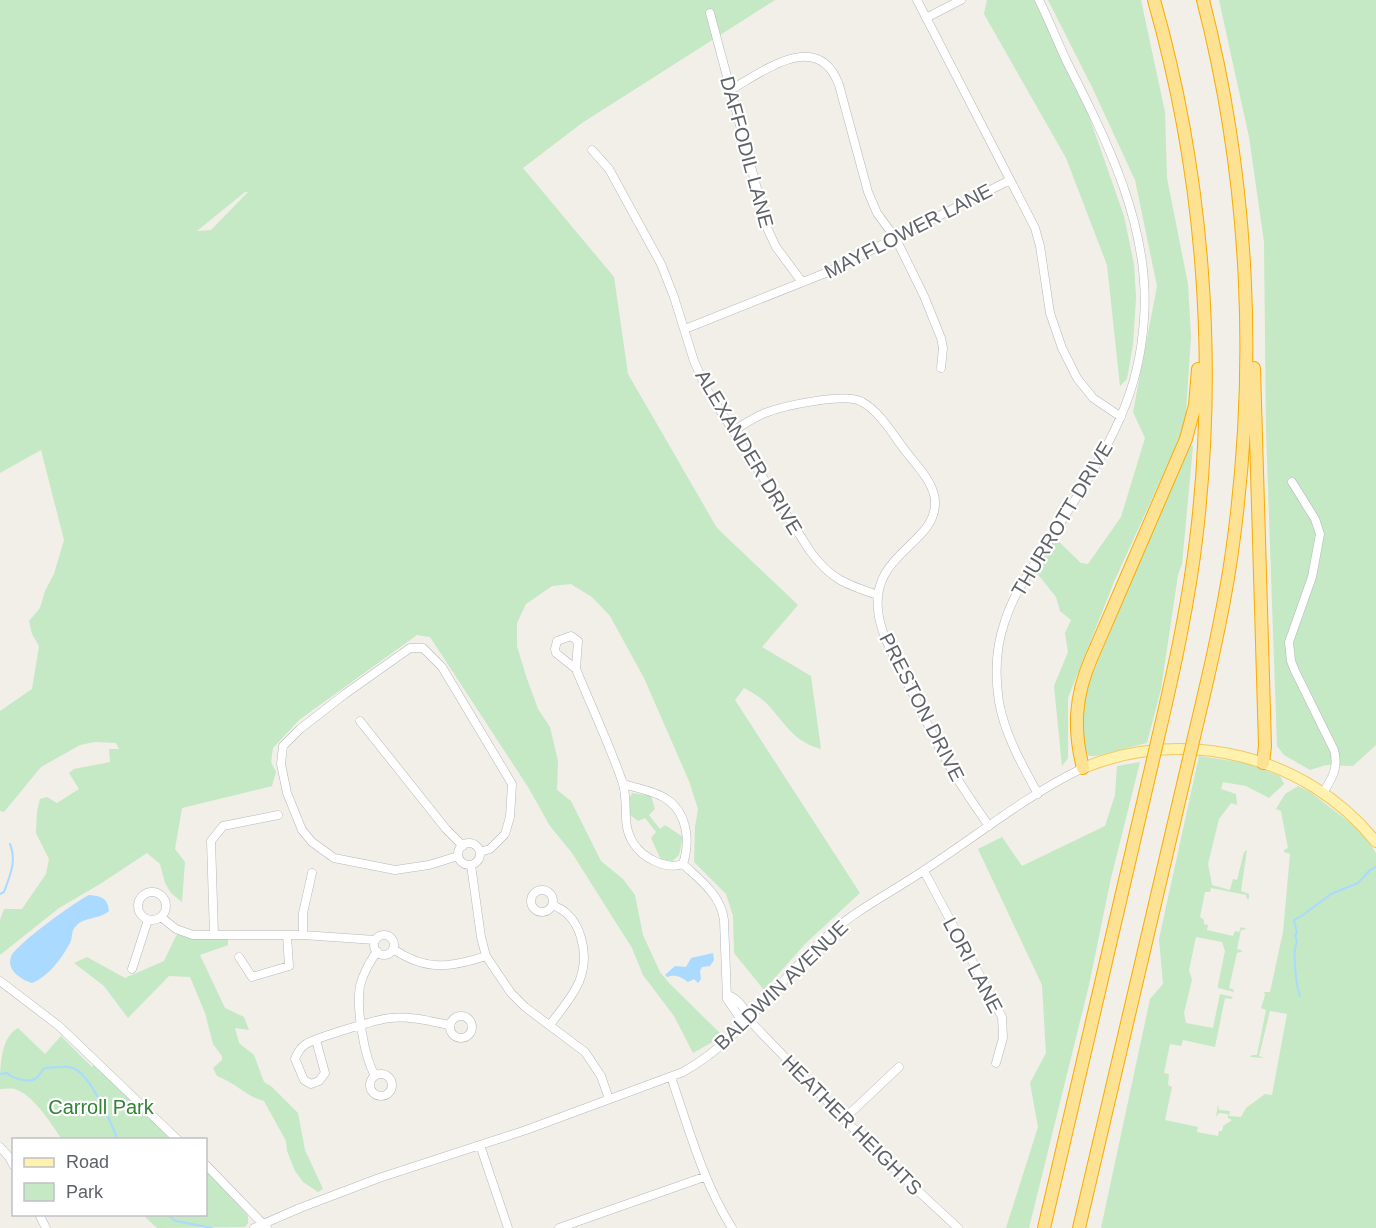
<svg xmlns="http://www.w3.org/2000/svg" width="1376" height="1228" viewBox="0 0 1376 1228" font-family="Arial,sans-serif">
	<rect width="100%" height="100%" fill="#f1efe8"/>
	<path fill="#c5e8c5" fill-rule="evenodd" d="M0 0H775L582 123 523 168 614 277 628 374 717 528 798 605 762 647 811 676 821 749C791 741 784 720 764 701 759 696 751 692 744 688L735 700 860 893 806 943 764 990 734 953 733 916 726 894 694 862 695 827 698 809 689 781 644 678 610 616 592 597 571 584 552 586 526 604 517 623V646L526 676 538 709 550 727 558 761 557 790 571 801 601 861 623 879 635 895 643 935 660 972 669 983 723 1036 693 1053 674 1016 643 975 632 948 572 853 550 826 528 787 430 637 417 635 299 720 273 748 271 762 276 772 272 786 182 808 175 849 185 862 182 902 171 893 165 883 160 864 147 853 100 884 59 908 0 955V920L4 909H22L46 874 49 859 36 833 37 811 40 799 47 797 57 803 79 789 69 773 74 769 110 762 109 749H119L116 743 95 742 80 745 41 767 4 812 0 811V711L32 689 39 646 32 634 29 621 40 608 45 591 54 574 64 540 41 450 0 473ZM245 192H248L211 230 197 231Z
		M987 0H1034L1084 102 1124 216 1134 264 1136 298 1133 344 1127 379 1120 386 1107 265 1066 158 984 14Z
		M1048 0H1141L1165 112 1167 178 1188 284 1191 337 1185 426 1114 582 1068 698V758L1062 766 1054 686 1068 652 1065 633 1071 620 1060 611 1056 597 1036 572 1055 538 1081 563 1088 564 1121 517 1145 438 1133 412 1157 286 1135 180 1092 87Z
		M1219 0H1376V745L1353 766 1326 765 1310 770 1284 755 1277 746 1266 430 1264 242 1249 137Z
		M1189 444 1193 446 1182 564 1178 575 1161 689 1147 743 1096 756H1089C1078 743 1082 708 1085 692Z
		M1199 756 1246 763 1280 776 1284 784 1269 798 1246 786 1223 782 1221 789 1236 794 1237 805 1231 803 1219 819 1208 864 1212 885 1230 890 1233 879 1237 880 1244 852 1247 850 1241 891 1249 894V899H1247L1246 895 1211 888 1210 892H1205L1200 917 1204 920V924L1208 925 1207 930 1233 936 1235 931 1239 932 1241 927 1247 929 1241 930 1237 949 1243 951 1237 953 1229 988 1233 989 1234 992 1218 988V985L1225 951 1222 942 1196 937 1189 970 1192 980 1184 1013 1186 1023 1213 1028 1220 994 1233 997 1231 999 1225 998 1215 1047 1183 1040 1181 1046 1170 1044 1164 1073 1169 1074 1168 1085 1172 1087 1165 1120 1198 1127 1197 1132 1218 1136 1219 1131H1222L1223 1126 1232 1120 1228 1118V1114L1219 1113 1216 1117 1218 1105 1219 1110 1230 1111 1229 1116 1241 1117 1246 1108 1265 1094 1272 1095 1287 1014 1270 1011 1259 1056 1264 1058 1250 1057 1252 1055H1257L1266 1010 1261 1008 1265 995 1264 992H1270L1283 932 1290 854 1284 852V850L1288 848 1281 811 1276 809 1285 794 1298 786 1310 792 1362 832 1376 853V1228H1101L1150 999 1163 984 1159 939Z
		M1140 762 1111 878 1089 985 1029 1228H1006L1038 1127 1030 1083 1046 1053 1042 985 978 849 1002 837 1022 866 1105 826 1115 795 1117 766Z
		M632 793 651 796 655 809 649 815 660 829 665 825 683 837 679 855 671 862 661 860 651 838 656 832 645 818 638 821 629 814 628 802Z
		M177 934 191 938H228V945L200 955 225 1008 244 1017 249 1030 235 1028 239 1043 254 1055 264 1082 272 1087 298 1113 305 1150 323 1189 318 1192 303 1182 295 1171 287 1151 286 1141 264 1101C245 1096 236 1083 217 1076L213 1068 222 1060V1056L213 1044 205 1013 190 977 169 976 128 1018 104 986 74 963 87 957 125 978 164 961Z
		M18 1028 45 1054 61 1036 92 1067 98 1060 182 1139H62C50 1123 35 1096 15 1089 11 1088 4 1089 0 1089 0 1069 0 1037 18 1028Z
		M206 1165 248 1215V1223L245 1227 157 1228 143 1215 206 1214Z"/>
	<path fill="#aadaff" d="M89 895C101 896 108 898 109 911 99 920 85 916 76 926 71 930 73 937 70 943 62 958 48 977 32 983 22 980 6 970 11 957 15 945 75 902 89 895Z
		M713 953 714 960 710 966 702 967 700 971 701 979 698 983 694 979 688 982C681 977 676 974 667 977L665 975 675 966 686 967 691 958Z"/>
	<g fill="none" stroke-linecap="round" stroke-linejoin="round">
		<path stroke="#aadaff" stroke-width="2" d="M0 894 4 892C10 876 17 860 10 844
			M1300 996C1296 986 1292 950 1297 942L1295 935 1297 933 1294 920 1303 915 1331 894 1358 883 1370 870 1376 867
			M0 1074 7 1073C12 1078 27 1083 35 1079 40 1077 40 1071 45 1068 54 1068 65 1065 73 1068 90 1074 111 1123 118 1140
			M166 1214 176 1221 212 1228"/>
		<defs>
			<path id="minor" d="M917 0 1035 228 1040 246 1050 313 1062 348 1077 378 1093 398 1121 417
				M710 13 768 230 776 247 802 282
				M926 18 961 0
				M730 90C763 72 818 28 839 85L868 192 877 213 896 239 924 296 941 338 943 348 941 368
				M592 150 609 169 661 264 674 297 694 361 707 390 810 551C830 579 847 585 878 595
				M685 329 828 272 1010 180
				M733 431C743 425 753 418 765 413 783 406 846 392 862 402 881 412 894 437 907 453 918 467 936 485 935 504 934 546 867 554 879 617 883 639 896 660 906 680 920 708 933 737 949 765 961 786 975 806 989 826
				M1292 482 1315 519 1320 534 1312 577 1289 642 1291 661 1295 671 1334 750C1339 768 1332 778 1323 793
				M571 636 578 641 576 669 556 653 555 649 557 641Z
				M576 669C591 706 609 743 622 781 630 802 620 824 634 844 643 858 666 870 683 864
				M360 721 446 829 463 846
				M624 784C638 789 656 791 668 800 688 815 690 842 683 864
				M1038 794C1022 765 1005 735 999 702 995 676 996 646 1005 621 1012 598 1026 577 1039 557 1067 511 1100 465 1121 416 1134 386 1142 352 1144 319 1151 228 1107 141 1067 62 1057 41 1049 20 1039 0
				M458 854a11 11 0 1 1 22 0a11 11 0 1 1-22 0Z
				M458 856 429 865 395 870 334 858 312 842 302 830 287 793 281 764 283 746 300 729 345 694 410 648H423L442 667 512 784 510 817 505 834 490 849 480 852
				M683 864C700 880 721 895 724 920L727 999 740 1018 748 1019
				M471 865 481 937 486 956 511 993 525 1007 585 1052 601 1076 609 1099
				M924 871 1002 1017 1003 1038 996 1063
				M531 901a11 11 0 1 1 22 0a11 11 0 1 1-22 0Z
				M138 906a14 14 0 1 1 28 0a14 14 0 1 1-28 0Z
				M161 917 176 929 193 935H303L375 940
				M214 935 211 841 223 826 278 815
				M303 935V913L312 873
				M374 945a10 10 0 1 1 20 0a10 10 0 1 1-20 0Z
				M393 949C426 971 449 968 486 956
				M239 957 252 977 289 966 287 935
				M132 969 148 920
				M0 981 59 1026 178 1140
				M728 995C738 999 746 1009 748 1019L873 1149 958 1228
				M450 1027a11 11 0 1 1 22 0a11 11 0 1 1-22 0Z
				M550 1025C560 1011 572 998 579 982 590 955 582 915 552 905
				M316 1040 325 1073 319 1081 311 1084 304 1080 295 1059C298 1052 300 1048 306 1044 315 1038 378 1019 390 1018 410 1016 430 1021 449 1025
				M370 1085a11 11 0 1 1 22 0a11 11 0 1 1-22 0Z
				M375 1076C364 1056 356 1009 360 986 363 973 370 962 377 951
				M671 1077C689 1129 703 1182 732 1228
				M844 1119 899 1067
				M480 1145 508 1228
				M0 1147 9 1157 14 1166
				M206 1165 267 1228
				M39 1214 46 1228
				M254 1228 300 1208 379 1178 526 1130 683 1072C741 1040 777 982 825 938 856 909 891 893 926 869 978 835 1027 795 1083 768
				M559 1228 704 1177"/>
			<path id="major" d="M1083 768C1186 726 1306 755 1376 842"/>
			<path id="highway" d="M1154 0C1203 172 1217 355 1197 532 1189 602 1174 670 1158 738
				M1254 368 1265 746 1263 763
				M1194 737C1208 678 1222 619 1231 559 1258 373 1250 182 1203 0
				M1083 768C1073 729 1075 696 1091 659L1186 439 1195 405 1198 369
				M1044 1228 1152 764
				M1079 1228 1188 763"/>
		</defs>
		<use href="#minor" stroke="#b5b8bc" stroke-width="9"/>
		<use href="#major" stroke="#f2c960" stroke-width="12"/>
		<use href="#highway" stroke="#f9ab00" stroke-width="14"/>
		<use href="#minor" stroke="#fff" stroke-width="8"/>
		<use href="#major" stroke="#fff2af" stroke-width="10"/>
		<use href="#highway" stroke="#fde293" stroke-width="12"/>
		<defs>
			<path id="highway-bridge" d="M1188 763 1194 737
				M1152 764 1158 738"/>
		</defs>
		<use href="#highway-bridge" stroke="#f9ab00" stroke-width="14" stroke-linecap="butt"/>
		<use href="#highway-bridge" stroke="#fde293" stroke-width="12"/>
	</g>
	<g text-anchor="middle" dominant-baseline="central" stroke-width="4.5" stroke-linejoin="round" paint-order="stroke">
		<g font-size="20" fill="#5f6368" stroke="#fff">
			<text transform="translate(747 152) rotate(75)">DAFFODIL LANE</text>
			<text transform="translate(908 231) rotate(-27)">MAYFLOWER LANE</text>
			<text transform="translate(749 452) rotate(59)">ALEXANDER DRIVE</text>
			<text transform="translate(1062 519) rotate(-59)">THURROTT DRIVE</text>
			<text transform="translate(922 707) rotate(63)">PRESTON DRIVE</text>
			<text transform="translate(973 965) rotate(62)">LORI LANE</text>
			<text transform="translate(781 985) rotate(-44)">BALDWIN AVENUE</text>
			<text transform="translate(852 1125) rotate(45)">HEATHER HEIGHTS</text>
		</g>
		<g font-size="20" fill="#348238" stroke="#fff">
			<text x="101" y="1107">Carroll Park</text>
		</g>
	</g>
	<rect x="12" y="1138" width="195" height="78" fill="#ffffff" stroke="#bfc1c3" stroke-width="1.5"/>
	<rect x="24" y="1158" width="30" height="9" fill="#fff2af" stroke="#bfc1c3" stroke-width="1.5"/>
	<text x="66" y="1168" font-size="18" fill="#5f6368">Road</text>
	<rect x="24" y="1183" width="30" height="18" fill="#c5e8c5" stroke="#bfc1c3" stroke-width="1.5"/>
	<text x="66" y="1198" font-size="18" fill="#5f6368">Park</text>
</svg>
